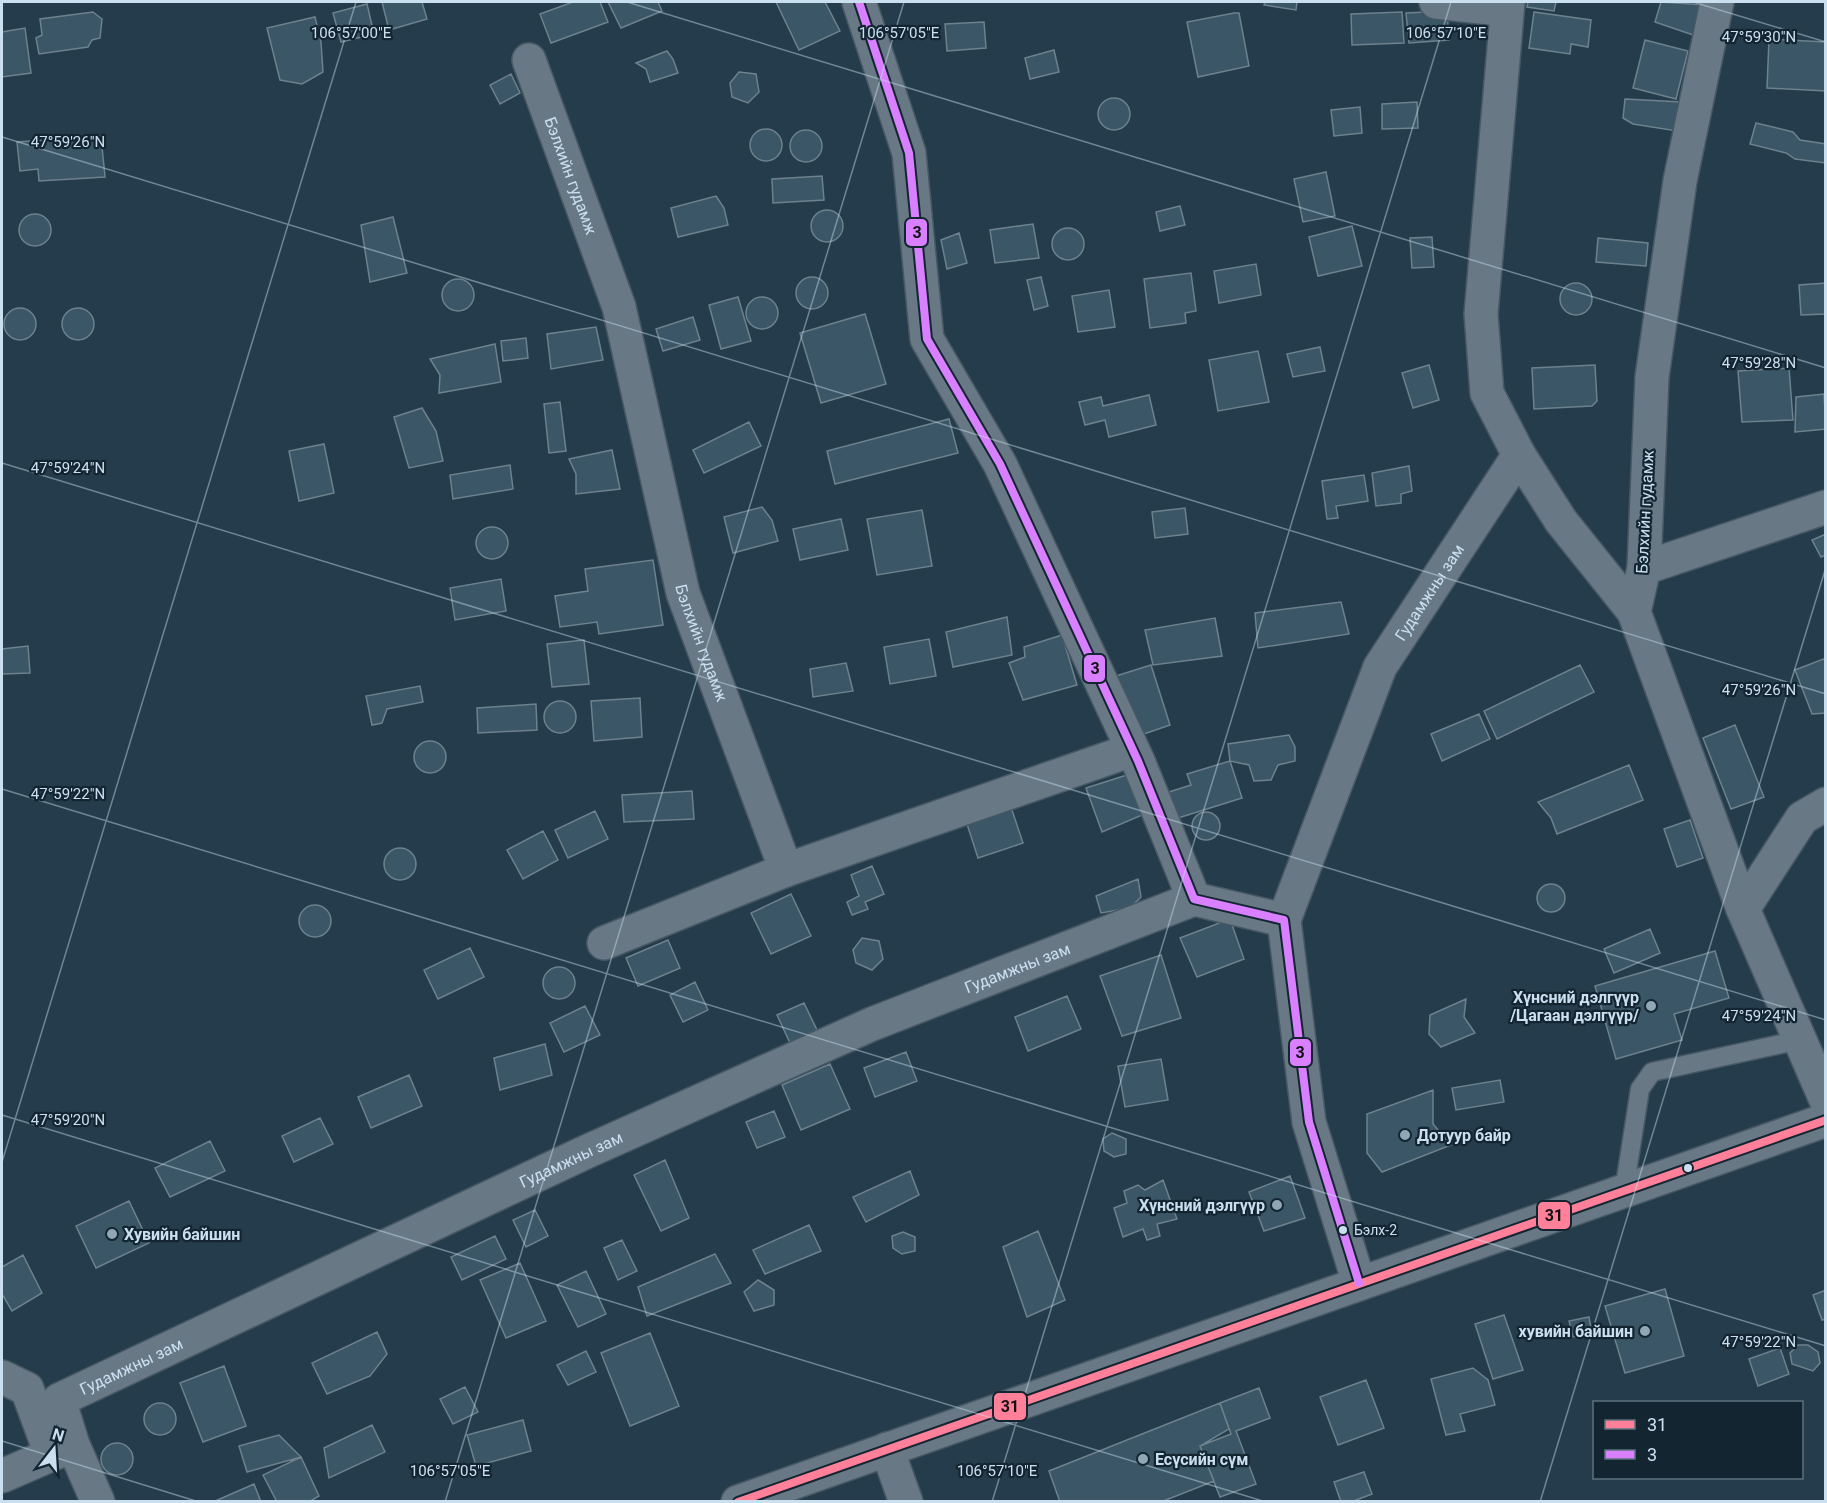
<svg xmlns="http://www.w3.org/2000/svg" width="1827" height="1503" viewBox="0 0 1827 1503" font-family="Roboto,sans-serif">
	<rect width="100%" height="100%" fill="#243c4b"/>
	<path fill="#3b5667" stroke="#6e818e" stroke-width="1.5" d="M382 2H422L427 19 389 30Z
		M573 2H600L608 22 551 43 540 14Z
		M608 2H658L662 11 621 28Z
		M776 2H825L840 31 799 50Z
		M1265 2H1297L1296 10 1264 5Z
		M1528 2H1556L1554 11 1527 7Z
		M1661 2 1705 5 1696 36 1655 22Z
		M367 4 374 34 341 42 333 13Z
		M1447 11 1449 40 1409 43 1406 13Z
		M93 12 102 19 100 38 92 40 88 47 39 54 36 38 42 35 40 19Z
		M1402 12 1404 43 1352 45 1351 14Z
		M1534 12 1591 20 1588 47 1571 44 1570 54 1529 48Z
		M1234 13H1239L1249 66 1198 77 1187 22Z
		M315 17 321 42 323 72 302 84 280 80 267 28Z
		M984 22 986 48 947 51 945 24Z
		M25 28 31 73 2 77V32Z
		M1769 39 1826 42V91L1767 88Z
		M1645 40 1688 51 1676 99 1633 88Z
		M1054 50 1059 72 1030 79 1025 58Z
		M667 51 673 59 678 73 650 82 646 69 636 63Z
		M739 72 756 74 759 92 748 103 732 97 730 83Z
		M511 74 520 93 500 104 490 85Z
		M1098 114a16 16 0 1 1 32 0a16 16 0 1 1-32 0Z
		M1625 99 1682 102 1677 131 1633 124 1623 118Z
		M1417 102 1418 128 1382 129V104Z
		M1360 107 1362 133 1334 136 1331 110Z
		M1756 123 1793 132 1800 140 1826 144V163L1795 159 1786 153 1750 144Z
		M750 145a16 16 0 1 1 32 0a16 16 0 1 1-32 0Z
		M790 146a16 16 0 1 1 32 0a16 16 0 1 1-32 0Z
		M101 136 105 177 39 181 38 169 20 171 17 142Z
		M1326 172 1335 216 1303 222 1294 179Z
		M822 176 824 200 773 203 772 179Z
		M716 196 724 208 728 225 678 237 671 208Z
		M1180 206 1185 225 1160 231 1156 212Z
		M811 226a16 16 0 1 1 32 0a16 16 0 1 1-32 0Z
		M19 230a16 16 0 1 1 32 0a16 16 0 1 1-32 0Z
		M393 217 407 273 370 282 361 225Z
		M1033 224 1039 258 995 263 990 230Z
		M1352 226 1362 266 1318 276 1309 237Z
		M1052 244a16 16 0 1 1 32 0a16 16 0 1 1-32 0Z
		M959 233 967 263 947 269 941 240Z
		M1432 237 1434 267 1412 268 1410 238Z
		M1598 238 1648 243 1646 266 1596 262Z
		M1256 264 1261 295 1219 303 1214 271Z
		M1191 273 1196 311 1185 313 1186 323 1150 328 1144 279Z
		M1041 277 1048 306 1034 310 1027 280Z
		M796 293a16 16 0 1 1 32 0a16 16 0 1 1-32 0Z
		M442 295a16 16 0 1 1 32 0a16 16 0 1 1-32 0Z
		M1560 299a16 16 0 1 1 32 0a16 16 0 1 1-32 0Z
		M1826 283V314L1801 315 1799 285Z
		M1109 290 1115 327 1078 332 1072 296Z
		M738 297 751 341 721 349 709 305Z
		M746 313a16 16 0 1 1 32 0a16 16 0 1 1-32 0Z
		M4 324a16 16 0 1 1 32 0a16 16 0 1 1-32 0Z
		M62 324a16 16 0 1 1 32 0a16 16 0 1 1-32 0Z
		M865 314 886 384 821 403 800 333Z
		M693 317 700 340 663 351 656 329Z
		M596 327 603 360 551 369 547 334Z
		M526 338 528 358 503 361 501 341Z
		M495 344 501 382 439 393 440 375 430 359Z
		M1320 347 1325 371 1293 377 1287 354Z
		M1258 351 1269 402 1218 411 1209 360Z
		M1429 365 1439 400 1413 408 1402 373Z
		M1595 365 1597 401 1592 406 1534 409 1532 368Z
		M1789 368 1793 420 1742 422 1738 371Z
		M1824 394 1826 429 1795 432 1796 397Z
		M1149 395 1156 425 1109 437 1105 420 1085 425 1079 402 1101 397 1103 406Z
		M560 402 566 451 549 453 544 404Z
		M422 408 436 431 443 461 409 468 394 417Z
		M949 419 958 453 835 484 827 451Z
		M749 422 761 446 704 473 693 450Z
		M324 444 334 493 299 501 289 451Z
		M612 450 620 489 576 494V474L569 459Z
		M510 465 513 489 453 499 450 475Z
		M1409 466 1412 491 1401 494V503L1376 506 1372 473Z
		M1364 475 1368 501 1336 506 1338 518 1327 519 1322 481Z
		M762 507 772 520 778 541 733 553 724 517Z
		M1185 508 1188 534 1155 538 1152 512Z
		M922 510 932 566 877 575 867 519Z
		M841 519 848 550 800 560 793 529Z
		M476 543a16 16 0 1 1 32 0a16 16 0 1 1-32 0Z
		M1826 534V555L1821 557 1812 540Z
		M653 560 663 625 599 634 597 622 560 627 555 596 588 591 585 569Z
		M501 579 506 611 455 620 450 588Z
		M1341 602 1349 634 1258 648 1255 613Z
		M1007 617 1012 655 953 667 946 632Z
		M1215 618 1222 656 1153 665 1145 630Z
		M1062 635 1077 685 1023 700 1009 663 1025 657 1024 647Z
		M929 639 936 676 890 684 884 647Z
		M584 640 589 684 552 687 547 644Z
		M28 646 30 673 2 674V649Z
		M1826 658V713L1812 714 1795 670Z
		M846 663 853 691 813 697 810 669Z
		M1151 665 1170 725 1138 736 1116 676Z
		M1580 665 1594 692 1497 739 1484 711Z
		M420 686 423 702 387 709 382 723 372 725 366 696Z
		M640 698 642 737 594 741 591 701Z
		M544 717a16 16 0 1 1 32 0a16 16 0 1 1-32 0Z
		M536 704 537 730 478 733 477 708Z
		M1479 714 1490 739 1442 761 1431 734Z
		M1735 725 1764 797 1731 809 1703 738Z
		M1289 735 1295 747V761L1278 765 1271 780 1254 781 1249 765 1230 761 1228 744Z
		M414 757a16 16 0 1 1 32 0a16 16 0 1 1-32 0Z
		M1230 761 1242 798 1178 818 1169 792 1191 785 1187 774Z
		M1629 765 1643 800 1557 834 1551 818 1538 802Z
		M1127 775 1147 813 1102 832 1086 788Z
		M692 791 694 819 624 822 622 795Z
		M1011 807 1023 843 978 858 966 821Z
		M595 811 608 839 568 858 555 830Z
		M1192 826a14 14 0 1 1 28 0a14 14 0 1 1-28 0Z
		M1690 820 1703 858 1677 867 1664 829Z
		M543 831 558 860 523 879 507 850Z
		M384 864a16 16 0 1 1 32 0a16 16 0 1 1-32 0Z
		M872 866 884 894 865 902 868 909 852 915 847 902 859 896 851 875Z
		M1138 879 1141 897 1130 908 1101 913 1096 896Z
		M1537 898a14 14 0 1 1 28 0a14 14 0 1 1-28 0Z
		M791 894 811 936 771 954 751 913Z
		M299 921a16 16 0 1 1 32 0a16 16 0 1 1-32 0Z
		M1230 919 1244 959 1197 977 1180 938Z
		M1650 929 1660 953 1614 973 1604 949Z
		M862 938 879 941 883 959 872 970 856 963 853 950Z
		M668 940 680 968 638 986 626 958Z
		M470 948 484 977 438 999 424 970Z
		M1715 951 1729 998 1674 1014 1682 1040 1616 1059 1595 986Z
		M1161 955 1181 1018 1122 1036 1100 976Z
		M543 983a16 16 0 1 1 32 0a16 16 0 1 1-32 0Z
		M695 982 708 1010 683 1022 670 995Z
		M1067 996 1081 1029 1028 1051 1015 1017Z
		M1466 999 1464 1017 1475 1033 1441 1047 1429 1034 1430 1015Z
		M804 1003 817 1030 790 1043 777 1015Z
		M585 1006 600 1035 564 1052 550 1023Z
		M545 1044 552 1075 500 1090 494 1058Z
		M906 1052 917 1081 875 1097 864 1068Z
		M1161 1059 1168 1100 1125 1107 1118 1066Z
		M830 1064 850 1109 801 1130 782 1085Z
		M409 1075 422 1106 371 1128 358 1097Z
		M1500 1080 1504 1102 1456 1110 1452 1088Z
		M1433 1090V1124L1451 1145 1382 1172 1367 1153V1114Z
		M774 1111 785 1137 757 1148 746 1122Z
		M320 1118 333 1144 294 1162 282 1136Z
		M1112 1133 1126 1139V1154L1114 1157 1104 1151 1103 1139Z
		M210 1141 225 1171 170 1197 155 1168Z
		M665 1160 689 1218 661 1231 634 1175Z
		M910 1171 919 1195 866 1222 853 1197Z
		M1290 1176 1305 1218 1264 1231 1249 1192Z
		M1163 1180 1177 1219 1157 1224 1160 1236 1147 1240 1143 1229 1123 1237 1114 1208 1127 1203 1124 1191 1138 1185 1145 1190Z
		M129 1201 149 1243 96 1268 76 1226Z
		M535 1210 548 1236 526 1247 513 1220Z
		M809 1225 821 1251 765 1274 753 1250Z
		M1038 1231 1065 1300 1027 1317 1003 1247Z
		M903 1232 915 1237V1251L902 1254 893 1248 892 1236Z
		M495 1236 506 1259 462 1280 451 1257Z
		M622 1240 637 1271 618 1280 604 1248Z
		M715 1254 731 1283 647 1316 638 1287Z
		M23 1255 42 1293 12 1311 2 1294V1267Z
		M520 1263 546 1321 506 1338 480 1280Z
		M586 1271 606 1314 578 1327 557 1285Z
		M758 1280 774 1290V1305L754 1311 744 1292Z
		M1665 1289 1684 1356 1625 1373 1605 1306Z
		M1826 1290V1319L1822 1320 1813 1295Z
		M1504 1315 1523 1370 1493 1379 1475 1324Z
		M1589 1317 1592 1334 1573 1337 1569 1321Z
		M377 1332 387 1354 370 1376 327 1394 312 1363Z
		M650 1333 679 1406 630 1426 601 1353Z
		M1798 1345H1808L1818 1352 1820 1363 1813 1371 1792 1364 1790 1353Z
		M1780 1348 1789 1374 1758 1386 1749 1359Z
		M586 1351 596 1372 568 1385 557 1365Z
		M224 1366 246 1426 203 1442 180 1383Z
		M1473 1368 1488 1380 1495 1405 1460 1414 1465 1431 1446 1435 1431 1379Z
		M1366 1380 1384 1428 1338 1445 1320 1397Z
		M465 1387 478 1412 453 1424 440 1399Z
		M1259 1388 1270 1418 1236 1431 1256 1484 1220 1497 1200 1446 1231 1434 1220 1403Z
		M144 1419a16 16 0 1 1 32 0a16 16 0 1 1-32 0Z
		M1220 1403 1229 1429 1200 1446 1214 1481 1161 1502H1060L1049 1471Z
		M523 1420 531 1451 476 1466 467 1435Z
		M372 1425 385 1452 329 1478 324 1448Z
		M279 1435 301 1457 247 1472 239 1446Z
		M101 1459a16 16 0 1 1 32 0a16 16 0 1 1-32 0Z
		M301 1457 319 1496 309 1502H277L263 1475Z
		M1364 1472 1372 1494 1351 1502H1341L1334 1482Z
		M254 1484 261 1502H213Z"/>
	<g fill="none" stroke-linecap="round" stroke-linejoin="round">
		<defs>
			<path id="service" d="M1624 1191 1640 1089 1652 1072 1800 1040"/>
			<g id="minor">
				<path d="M859 2 909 153 927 339 1000 464 1138 761 1194 899 1284 920 1309 1122 1359 1283"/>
				<path d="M1436 2 1507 10"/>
				<path d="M1508 2 1481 314 1487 393 1519 455 1561 521 1634 612"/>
				<path d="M1717 2 1680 181 1652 377 1644 568 1634 612 1743 909 1826 1100"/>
				<path id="s1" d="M529 60 619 307 683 593 786 870 1132 750"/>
				<path d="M1644 568 1826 507"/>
				<path d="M1743 909 1802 818 1826 804"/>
				<path id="s2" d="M1284 920 1380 667 1519 455"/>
				<path d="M604 943 786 870"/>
				<path d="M2 1377 27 1389 51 1454"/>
				<path d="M887 1449 906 1502"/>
				<path d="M2 1476 71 1446"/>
				<path id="s3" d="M98 1502 73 1445 59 1400 586 1152 872 1024 1194 899"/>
			</g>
			<path id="secondary" d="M738 1502 1826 1120"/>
		</defs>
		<use href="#service" stroke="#465864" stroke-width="21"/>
		<use href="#minor" stroke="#465864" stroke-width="36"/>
		<use href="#secondary" stroke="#465864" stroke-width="36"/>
		<use href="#service" stroke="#687884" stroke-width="18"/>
		<use href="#minor" stroke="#687884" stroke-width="33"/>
		<use href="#secondary" stroke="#687884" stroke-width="33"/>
		<defs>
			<path id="bus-1" d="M738 1502 1826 1120"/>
			<path id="bus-2" d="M859 2 909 153 927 339 1000 464 1138 761 1194 899 1284 920 1309 1122 1359 1283"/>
		</defs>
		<use href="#bus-1" stroke="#132531" stroke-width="12"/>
		<use href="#bus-2" stroke="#132531" stroke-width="12"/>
		<use href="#bus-1" stroke="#ff8098" stroke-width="8"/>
		<use href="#bus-2" stroke="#d880ff" stroke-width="8"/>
	</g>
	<path fill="none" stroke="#cae0f1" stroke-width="1.5" stroke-opacity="0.45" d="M627 2 1826 368M1693 2 1826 42M2 137 1826 694M2 463 1826 1020M2 789 1826 1346M2 1115 1266 1502M2 1162 356 2M2 1441 199 1502M445 1502 904 2M992 1502 1451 2M1540 1502 1826 567"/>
	<g fill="#90a7b7" stroke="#132531" stroke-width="2">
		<circle cx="1651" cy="1006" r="6"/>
		<circle cx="1405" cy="1135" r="6"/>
		<circle cx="1277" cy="1205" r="6"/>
		<circle cx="112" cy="1234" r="6"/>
		<circle cx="1645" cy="1331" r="6"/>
		<circle cx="1143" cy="1459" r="6"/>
	</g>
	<g fill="#cae0f1" stroke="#132531" stroke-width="2">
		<circle cx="1688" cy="1168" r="5"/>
		<circle cx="1343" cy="1230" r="5"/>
	</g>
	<g text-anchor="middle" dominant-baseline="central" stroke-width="4.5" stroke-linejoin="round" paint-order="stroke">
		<g font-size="14" fill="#cae0f1" stroke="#132531" text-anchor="start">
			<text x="1354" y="1230">Бэлх-2</text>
		</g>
		<g font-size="16" fill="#cae0f1" stroke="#132531">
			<text stroke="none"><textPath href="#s1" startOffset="123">Бэлхийн гудамж</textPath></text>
			<text transform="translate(1645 512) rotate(-87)">Бэлхийн гудамж</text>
			<text stroke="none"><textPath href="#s2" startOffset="360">Гудамжны зам</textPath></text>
			<text stroke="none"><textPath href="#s1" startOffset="609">Бэлхийн гудамж</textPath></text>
			<text stroke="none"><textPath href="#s3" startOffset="1161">Гудамжны зам</textPath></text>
			<text stroke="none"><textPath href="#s3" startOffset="675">Гудамжны зам</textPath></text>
			<text stroke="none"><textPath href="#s3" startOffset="189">Гудамжны зам</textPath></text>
		</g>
		<g font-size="16" font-weight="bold" fill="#cae0f1" stroke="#132531" text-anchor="end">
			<text x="1639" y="997">Хүнсний дэлгүүр<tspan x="1639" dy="18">/Цагаан дэлгүүр/</tspan></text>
			<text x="1417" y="1135" text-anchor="start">Дотуур байр</text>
			<text x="1265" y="1205">Хүнсний дэлгүүр</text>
			<text x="124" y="1234" text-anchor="start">Хувийн байшин</text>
			<text x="1633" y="1331">хувийн байшин</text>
			<text x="1155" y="1459" text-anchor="start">Есүсийн сүм</text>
		</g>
	</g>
	<g font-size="15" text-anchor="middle" fill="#cae0f1" stroke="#132531" stroke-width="4.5" stroke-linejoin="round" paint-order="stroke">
		<text x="351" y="38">106°57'00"E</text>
		<text x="899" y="38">106°57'05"E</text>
		<text x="1446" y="38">106°57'10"E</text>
		<text x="1759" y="42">47°59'30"N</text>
		<text x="68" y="147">47°59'26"N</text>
		<text x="1759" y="368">47°59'28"N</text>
		<text x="68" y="473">47°59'24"N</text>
		<text x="1759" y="695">47°59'26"N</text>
		<text x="68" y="799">47°59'22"N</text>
		<text x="1759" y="1021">47°59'24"N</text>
		<text x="68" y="1125">47°59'20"N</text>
		<text x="1759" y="1347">47°59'22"N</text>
		<text x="450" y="1476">106°57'05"E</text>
		<text x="997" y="1476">106°57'10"E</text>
	</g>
	<g stroke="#132531" stroke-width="2">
		<rect x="905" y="218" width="23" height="29" rx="6" fill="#d880ff"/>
		<rect x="1083" y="654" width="23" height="29" rx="6" fill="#d880ff"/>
		<rect x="1289" y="1038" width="23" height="29" rx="6" fill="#d880ff"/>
		<rect x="1537" y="1201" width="34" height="29" rx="6" fill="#ff8098"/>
		<rect x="993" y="1392" width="34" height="29" rx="6" fill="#ff8098"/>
	</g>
	<g font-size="16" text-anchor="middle" font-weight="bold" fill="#111">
		<text x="917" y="238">3</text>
		<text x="1095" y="674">3</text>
		<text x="1300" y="1058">3</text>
		<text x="1554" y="1221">31</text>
		<text x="1010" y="1412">31</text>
	</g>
	<rect width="1827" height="1503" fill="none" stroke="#cae0f1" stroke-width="6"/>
	<rect x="1593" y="1401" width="210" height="78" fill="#132531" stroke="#5c707e" stroke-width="1.5"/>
	<rect x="1605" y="1420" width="30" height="9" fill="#ff8098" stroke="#5c707e" stroke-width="1.5"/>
	<text x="1647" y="1431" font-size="18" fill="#cae0f1">31</text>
	<rect x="1605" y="1450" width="30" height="9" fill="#d880ff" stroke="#5c707e" stroke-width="1.5"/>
	<text x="1647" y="1461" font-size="18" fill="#cae0f1">3</text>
	<g transform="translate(54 1449) rotate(17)" stroke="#132531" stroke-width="4.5" paint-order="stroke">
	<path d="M0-4.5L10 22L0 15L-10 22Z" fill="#cae0f1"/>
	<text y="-9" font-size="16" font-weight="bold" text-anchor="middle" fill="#cae0f1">N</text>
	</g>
</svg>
